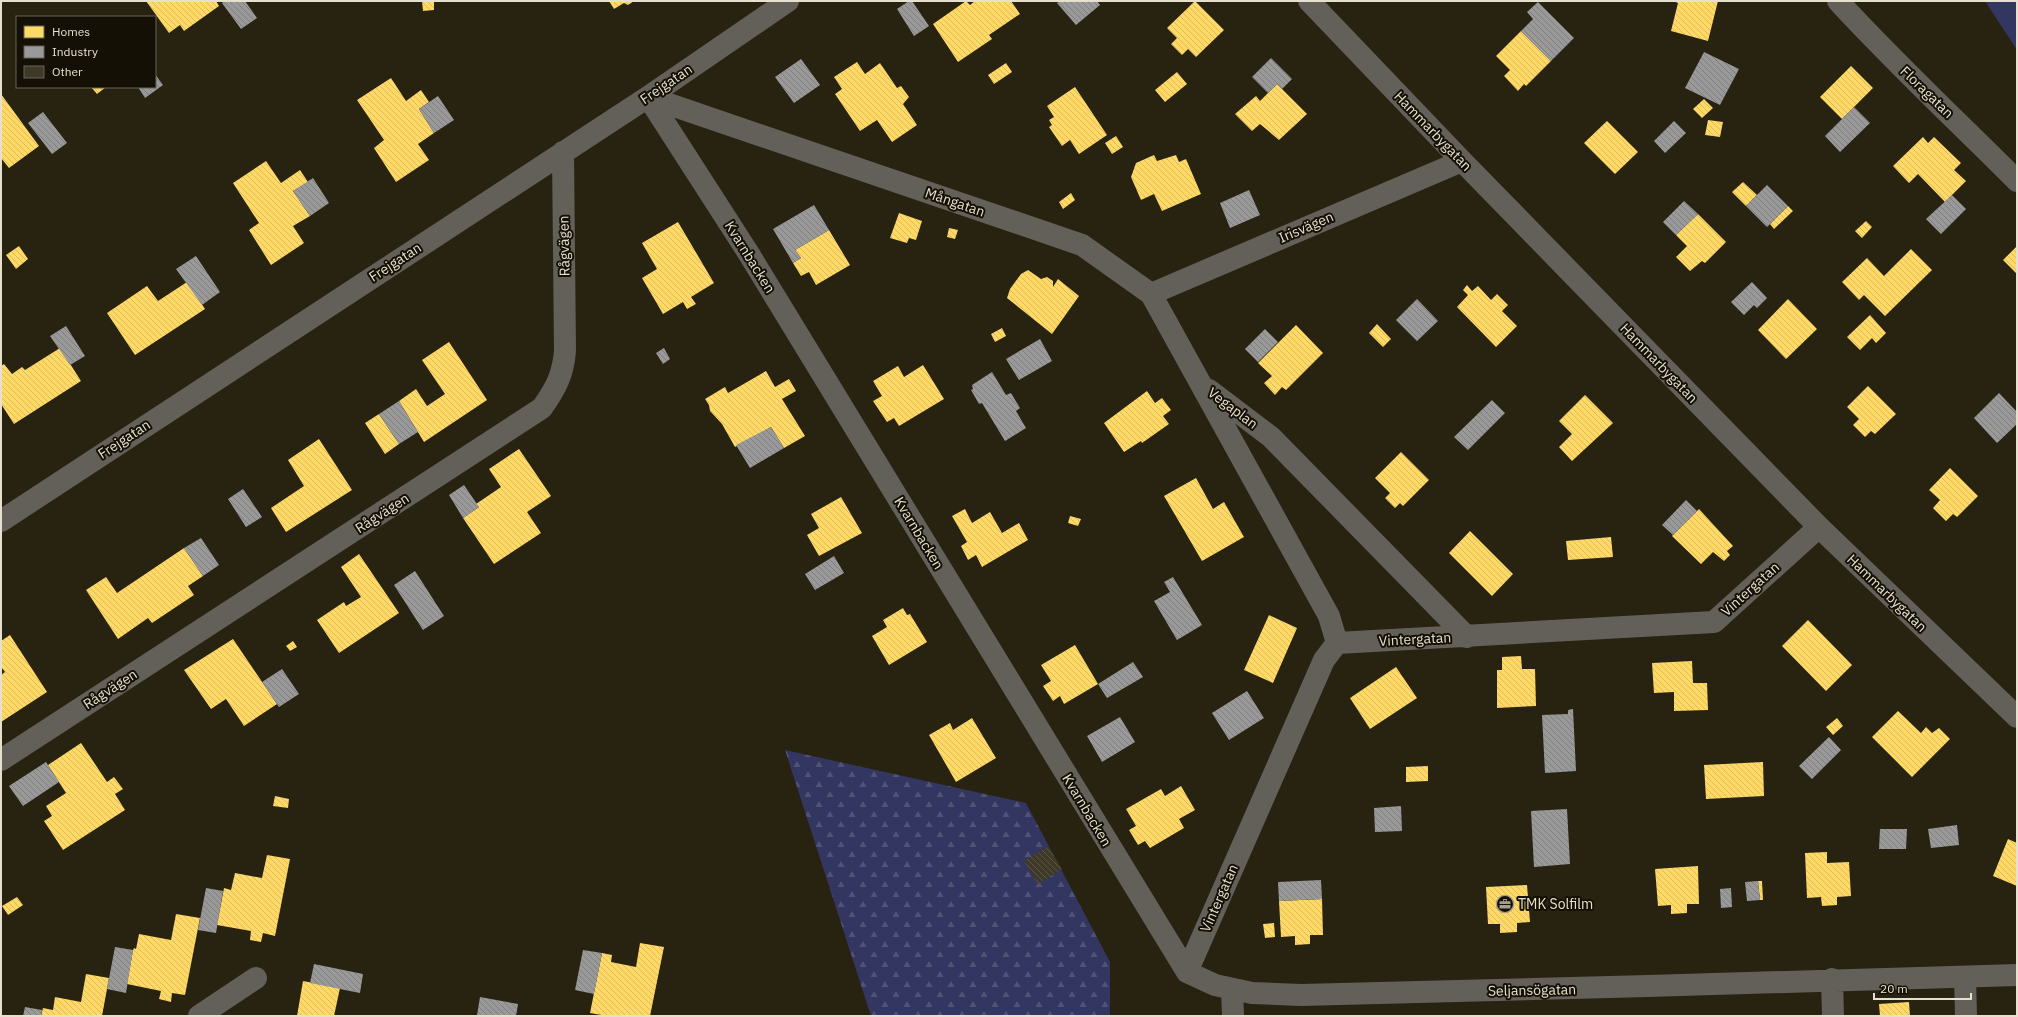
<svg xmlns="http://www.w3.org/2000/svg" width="2018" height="1017" viewBox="0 0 2018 1017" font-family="'IBM Plex Sans',sans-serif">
	<defs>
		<pattern id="forest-firs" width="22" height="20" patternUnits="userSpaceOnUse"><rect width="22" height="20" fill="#323660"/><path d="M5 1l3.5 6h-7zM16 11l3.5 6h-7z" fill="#505376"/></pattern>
		<pattern id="homes-back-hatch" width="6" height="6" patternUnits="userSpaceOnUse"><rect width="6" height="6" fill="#ffd966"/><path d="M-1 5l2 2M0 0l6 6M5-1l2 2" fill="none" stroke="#dabb5e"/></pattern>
		<pattern id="industry-back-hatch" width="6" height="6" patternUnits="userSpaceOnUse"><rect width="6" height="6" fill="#999"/><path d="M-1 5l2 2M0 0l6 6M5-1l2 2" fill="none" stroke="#807f7e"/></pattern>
		<pattern id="building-back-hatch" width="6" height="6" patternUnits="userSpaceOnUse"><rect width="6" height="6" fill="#3f3928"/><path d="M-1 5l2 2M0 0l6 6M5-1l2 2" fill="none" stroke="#5b5546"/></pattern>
	</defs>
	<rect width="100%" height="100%" fill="#282211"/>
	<path fill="#323660" d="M1985 1H2017V50Z"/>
	<path fill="url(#forest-firs)" d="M785 750 1026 803 1110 962V1016H871Z"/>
	<path fill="url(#homes-back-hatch)" d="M146 1H216L219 6 184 31 180 25 169 33Z
		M422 1H434V10L423 11Z
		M609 1H634L628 5 624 3 614 9Z
		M966 1 970 5 975 1H1011L1020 14 989 35 992 39 958 62 933 24Z
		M1195 1 1224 30 1196 57 1188 49 1182 55 1171 44 1177 38 1167 28Z
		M1673 1H1718L1708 41 1671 31 1678 3Z
		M1521 31 1551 61 1526 86 1524 84 1518 91 1504 76 1510 70 1496 56Z
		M857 62 865 74 880 63 897 88 901 86 909 97 903 104 917 125 892 142 877 120 860 131 835 94 842 89 834 77Z
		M1006 63 1012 72 994 84 988 75Z
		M1851 66 1873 88 1842 119 1820 97Z
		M1177 72 1187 84 1165 102 1155 90Z
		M391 78 406 101 421 90 429 102 419 109 434 133 418 144 429 160 396 182 374 148 384 140 357 100Z
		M1277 84 1307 114 1279 140 1260 124 1252 131 1235 114 1256 96 1260 101Z
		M91 87H106L97 94Z
		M1075 87 1107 135 1079 154 1070 140 1062 146 1049 127 1052 125 1049 120 1054 117 1047 106Z
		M1 94 39 146 9 168 1 158Z
		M1704 99 1713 108 1702 118 1693 109Z
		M1708 120 1723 122 1720 137 1705 135Z
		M1607 121 1638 152 1615 174 1584 143Z
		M1116 136 1123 147 1112 154 1105 143Z
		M1923 137 1928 143 1934 137 1961 163 1954 170 1966 181 1945 202 1918 174 1909 183 1893 166Z
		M1154 155 1157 161 1176 155 1179 162 1186 159 1201 194 1162 211 1154 194 1141 200 1131 177 1136 163Z
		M266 161 281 183 300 170 308 182 293 191 310 216 293 226 304 243 271 265 249 230 259 223 233 183Z
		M1743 182 1757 195 1746 206 1732 192Z
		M1071 193 1075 200 1063 209 1059 202Z
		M1788 206 1793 211 1774 229 1770 224Z
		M899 213 922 221 916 240 909 238 907 243 890 238Z
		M1698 214 1726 242 1705 263 1702 261 1690 271 1676 257 1687 246 1676 235Z
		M1866 221 1872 227 1862 238 1855 231Z
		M678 222 714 283 691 297 696 304 687 309 683 302 663 314 642 278 657 269 642 243Z
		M949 228 958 230 955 239 947 237Z
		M829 230 850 265 816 285 809 272 801 276 793 263 801 258 795 250Z
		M19 246 28 259 16 269 6 255Z
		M2017 246V274L2003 260Z
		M1911 249 1932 270 1885 316 1864 295 1859 300 1842 282 1867 258 1884 276Z
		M1028 270 1041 279 1047 277 1053 281V287L1058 279 1079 296 1052 334 1007 298 1010 289 1021 274Z
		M187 282 205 309 135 355 107 313 147 286 158 301Z
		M1467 285 1472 291 1478 286 1491 300 1497 294 1508 305 1502 311 1517 326 1496 347 1457 307 1468 295 1463 290Z
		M1788 299 1817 329 1786 359 1758 330Z
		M1870 315 1886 333 1876 343 1872 338 1860 350 1847 337Z
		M1377 324 1391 339 1383 347 1369 333Z
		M1296 325 1323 353 1286 390 1282 387 1275 395 1264 383 1272 376 1258 363Z
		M1002 328 1006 336 995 342 991 334Z
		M449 342 487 400 424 442 399 401 416 389 427 406 445 394 422 360Z
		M60 348 81 381 14 424 1 404V366L4 364 12 374 22 367 25 370Z
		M923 365 944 399 899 426 894 418 887 422 873 401 882 396 873 381 898 366 904 377Z
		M766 371 775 387 789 379 796 391 782 399 805 436 784 448 771 427 735 447 722 424 710 411 709 405 705 399 725 387 728 393Z
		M1868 386 1896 414 1875 434 1871 431 1865 437 1853 425 1859 419 1847 407Z
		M1147 391 1155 403 1162 398 1171 410 1163 416 1169 424 1142 443 1141 441 1124 452 1104 423Z
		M1585 395 1613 423 1572 461 1559 447 1572 434 1559 421Z
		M379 414 399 444 385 454 365 423Z
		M319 439 352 490 286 532 271 508 304 486 288 460Z
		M519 449 551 496 527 512 541 533 494 564 463 518 479 507 476 504 501 487 489 469Z
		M1401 452 1429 480 1403 506 1400 503 1395 508 1385 498 1390 493 1375 478Z
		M1950 468 1978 496 1957 517 1953 514 1946 521 1933 508 1940 500 1929 490Z
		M1196 478 1213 509 1224 502 1244 537 1202 561 1164 496Z
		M841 497 862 533 819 556 807 535 819 528 811 514Z
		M965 509 972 523 990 512 1002 533 1019 523 1028 540 982 567 976 555 968 560 961 546 967 542 952 516Z
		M1699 509 1733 546 1727 551 1730 555 1724 561 1713 552 1701 564 1672 536Z
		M1070 516 1081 519 1078 526 1068 523Z
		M1470 531 1513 574 1492 596 1449 553Z
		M1611 537 1613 557 1568 560 1566 541Z
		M184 548 203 576 188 586 194 595 152 623 148 618 118 639 86 590 106 577 117 593Z
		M359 554 399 613 339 653 317 620 344 602 346 606 361 597 341 567Z
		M903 608 907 615 910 614 927 642 889 665 872 636 887 627 883 620Z
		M1269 615 1297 628 1273 683 1244 670Z
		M1808 620 1852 665 1826 691 1782 646Z
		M10 635 47 692 1 722V675L5 672 1 667V641Z
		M233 639 277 704 244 726 226 699 211 709 184 670Z
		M293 641 297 647 290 651 286 646Z
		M1075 645 1098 684 1064 704 1060 696 1053 701 1043 686 1051 681 1041 665Z
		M1521 656 1522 669H1535L1536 706 1497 708V670H1502V657Z
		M1692 661 1693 683H1707L1708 710 1674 711V692L1654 693 1652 663Z
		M1396 667 1417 698 1370 729 1350 698Z
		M1898 711 1921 733 1926 727 1932 733 1939 728 1950 739 1912 777 1872 737Z
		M972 718 996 758 956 782 929 735 950 723 953 730Z
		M1837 718 1843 726 1833 735 1826 727Z
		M81 743 107 782 114 777 123 789 115 794 125 810 63 850 44 821 52 816 46 806 66 793 48 765Z
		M1763 762 1764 796 1706 799 1704 765Z
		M1428 766V781L1406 782V767Z
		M1181 786 1195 810 1179 819 1184 828 1150 848 1145 841 1138 845 1129 830 1136 826 1126 809 1161 789 1165 796Z
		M275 796 289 799 288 808 273 806Z
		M2008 839 2017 843V886L1993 876Z
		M1827 852V863L1849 862 1851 896 1837 897V905L1822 906 1821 897 1807 898 1805 853Z
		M267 855 290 859 275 936 263 933 261 942 250 940 251 931 217 925 224 888 231 890 235 873 262 878Z
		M1698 866 1699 904H1687V913L1671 914V905L1658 906 1655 869Z
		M1758 881H1762L1763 900H1760Z
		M1527 885 1530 922 1517 923V932L1500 933V924H1488L1486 887Z
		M17 897 23 905 8 915 2 906Z
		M1322 899 1323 935H1310V944L1295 945V936L1281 937 1279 901Z
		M176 914 200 918 185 995 172 993 171 1002 159 999 161 991 127 984 133 950 134 948 136 949 139 934 171 940Z
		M1274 923 1275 937 1265 938 1263 924Z
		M640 943 664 947 650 1016H607L590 1013 602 953 612 955 611 962 636 967Z
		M86 974 109 978 102 1016H41L43 1008 53 1010 55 997 81 1002Z
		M303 981 340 988 334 1016H297Z
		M1909 1002 1910 1016H1880L1879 1004Z"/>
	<path fill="url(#industry-back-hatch)" d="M225 1H245L257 18 241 29 222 3Z
		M909 1H912L929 26 914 36 897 9Z
		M1060 1H1097L1100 5 1076 25 1057 3Z
		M1538 2 1574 38 1551 61 1521 31 1533 19 1527 12Z
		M1704 52 1739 69 1720 105 1685 88Z
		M1271 58 1292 79 1282 89 1277 84 1268 93 1252 77Z
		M801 59 820 85 794 103 775 77Z
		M155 74 163 85 145 98 138 87H155Z
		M438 96 454 120 434 133 419 109Z
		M1854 107 1870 123 1840 152 1825 136Z
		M43 112 67 143 52 154 28 123Z
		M1674 121 1686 133 1665 153 1654 141Z
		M313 178 329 203 310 216 293 191Z
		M1767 185 1788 206 1767 227 1746 206Z
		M1249 190 1260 215 1230 228 1220 203Z
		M1952 195 1966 209 1941 234 1926 219Z
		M1684 201 1698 214 1676 235 1663 222Z
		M814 205 829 230 795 250 801 258 793 263 773 229Z
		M196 256 220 292 202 305 176 269Z
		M1752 282 1767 298 1757 308 1754 305 1744 315 1731 302Z
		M1417 299 1438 321 1417 341 1396 320Z
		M66 326 85 356 70 365 50 336Z
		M1265 329 1278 342 1258 362 1245 349Z
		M1040 339 1052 361 1019 380 1006 359Z
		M664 348 670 359 663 364 656 353Z
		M992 372 1006 395 1011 393 1020 408 1016 411 1026 428 1005 441 982 403 979 404 971 390 973 389 972 385Z
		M1999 393 2017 412V424L1997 443 1974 418Z
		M1492 400 1505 413 1468 450 1454 437Z
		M399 401 418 432 399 444 379 414Z
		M771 427 784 448 750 468 736 445Z
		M464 485 479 507 463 518 449 495Z
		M243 489 262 517 246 527 228 499Z
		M1686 500 1697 511 1673 535 1662 525Z
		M201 538 219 565 203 576 184 548Z
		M834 556 844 573 815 590 805 574Z
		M415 571 444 616 423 630 394 585Z
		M1173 577 1202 625 1177 640 1154 601 1170 592 1164 582Z
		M1133 662 1143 677 1107 698 1098 684Z
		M282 669 299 694 279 707 262 682Z
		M1247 691 1264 718 1229 740 1212 713Z
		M1573 709 1576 771 1545 773 1542 715 1568 714V710Z
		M1120 717 1135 742 1102 762 1087 736Z
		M1829 737 1841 750 1812 779 1799 766Z
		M46 762 59 782 23 806 9 786Z
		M1401 806 1402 831 1375 832 1374 808Z
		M1567 809 1570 864 1534 867 1531 811Z
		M1957 825 1959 845 1931 848 1928 829Z
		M1880 829H1907L1906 849H1879Z
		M1321 880 1322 899 1279 901 1278 882Z
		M1758 881 1760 900 1747 901 1745 882Z
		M206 888 223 891 216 933 198 930Z
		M1731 888 1732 907 1721 908 1720 889Z
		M115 947 133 950 126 993 107 989Z
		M583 950 602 953 594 994 575 990Z
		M314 964 363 974 360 993 310 983Z
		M480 997 518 1004 516 1016 477 1015Z
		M25 1007 42 1010 41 1016H23Z"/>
	<path fill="url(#building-back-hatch)" d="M1048 846 1062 869 1038 884 1024 861Z"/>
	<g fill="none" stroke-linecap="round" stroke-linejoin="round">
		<path stroke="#636059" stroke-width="22" d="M1309 1 1462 161 1819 527 2017 717
			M1838 1C1895 63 1957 121 2017 181
			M648 97 749 254 1187 972
			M648 97 1082 245 1151 294 1329 616 1337 643
			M1151 294 1462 161
			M1209 390 1271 437 1467 637
			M1 521 648 97 788 1
			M1 760 542 408C556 388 563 375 565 351L563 152
			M1187 972 1324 660 1337 643 1714 622 1819 527
			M1187 972 1215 985 1252 993 1301 995C1540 990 1778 982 2017 975
			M1965 977 1966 1016
			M1832 979 1833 1016
			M1232 989 1233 1016
			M199 1016 256 978"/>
	</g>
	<defs>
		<symbol id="office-ring" viewBox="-11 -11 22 22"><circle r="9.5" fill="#151005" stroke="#a49e8c" stroke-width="1.5"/><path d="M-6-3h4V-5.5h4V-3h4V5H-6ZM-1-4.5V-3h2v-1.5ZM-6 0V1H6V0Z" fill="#a49e8c"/></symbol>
	</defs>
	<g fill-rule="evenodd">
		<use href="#office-ring" x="1495" y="894" width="20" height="20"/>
	</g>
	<g text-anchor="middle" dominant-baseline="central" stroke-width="4" stroke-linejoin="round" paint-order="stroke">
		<g font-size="14" fill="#e7e0cf" stroke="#151005">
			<text transform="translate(666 84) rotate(-34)">Frejgatan</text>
			<text transform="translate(1927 92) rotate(44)">Floragatan</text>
			<text transform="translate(1433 131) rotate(46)">Hammarbygatan</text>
			<text transform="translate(955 202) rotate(19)">Mångatan</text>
			<text transform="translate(1306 227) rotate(-23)">Irisvägen</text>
			<text transform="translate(564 246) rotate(-91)">Rågvägen</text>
			<text transform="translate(750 257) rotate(58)">Kvarnbacken</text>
			<text transform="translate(395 262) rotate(-33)">Frejgatan</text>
			<text transform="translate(1659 363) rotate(46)">Hammarbygatan</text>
			<text transform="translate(1233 408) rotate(37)">Vegaplan</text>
			<text transform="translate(124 439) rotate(-33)">Frejgatan</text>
			<text transform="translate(382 513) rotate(-33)">Rågvägen</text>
			<text transform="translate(919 533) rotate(59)">Kvarnbacken</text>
			<text transform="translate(1750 589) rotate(-42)">Vintergatan</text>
			<text transform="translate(1887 593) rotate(44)">Hammarbygatan</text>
			<text transform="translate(1415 639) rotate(-3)">Vintergatan</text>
			<text transform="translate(110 689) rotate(-33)">Rågvägen</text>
			<text transform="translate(1087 810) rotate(59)">Kvarnbacken</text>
			<text transform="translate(1219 898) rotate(-66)">Vintergatan</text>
			<text transform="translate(1532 990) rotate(-1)">Seljansögatan</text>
		</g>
		<g font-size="14" fill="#e7e0cf" stroke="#151005" text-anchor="start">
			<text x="1518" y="904">TMK Solfilm</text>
		</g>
	</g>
	<rect width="2018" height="1017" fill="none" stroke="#e7e0cf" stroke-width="4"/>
	<rect x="16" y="16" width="140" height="72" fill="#151005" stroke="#696356"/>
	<rect x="24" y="26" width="20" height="12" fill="#ffd966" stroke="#696356"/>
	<text x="52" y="36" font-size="12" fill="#e7e0cf">Homes</text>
	<rect x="24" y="46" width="20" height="12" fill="#999999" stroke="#696356"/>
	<text x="52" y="56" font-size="12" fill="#e7e0cf">Industry</text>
	<rect x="24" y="66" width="20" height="12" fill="#3f3928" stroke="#696356"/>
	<text x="52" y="76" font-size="12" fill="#e7e0cf">Other</text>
	<path d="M1874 993v6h97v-6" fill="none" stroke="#e7e0cf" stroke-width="2"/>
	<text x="1880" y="993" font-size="12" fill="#e7e0cf" stroke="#151005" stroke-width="3" paint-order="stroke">20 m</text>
</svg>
